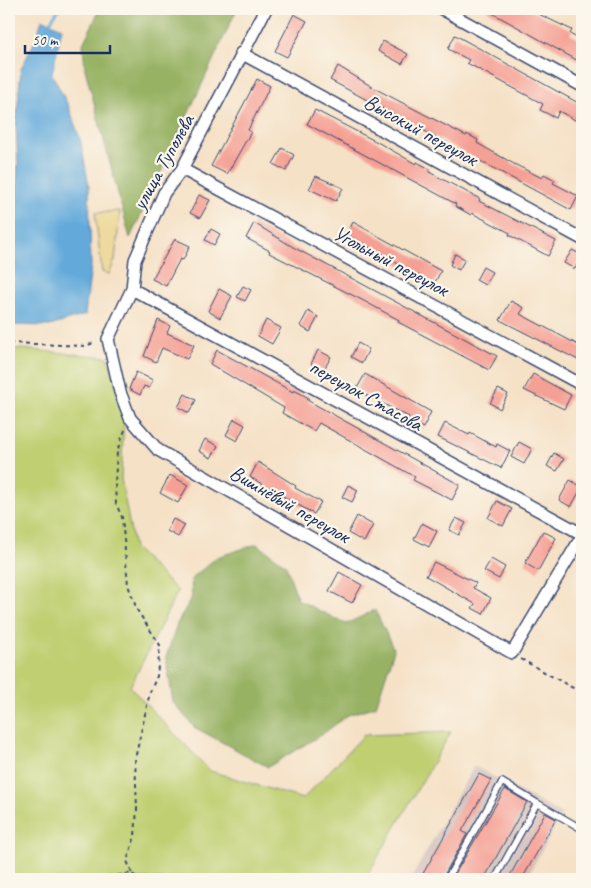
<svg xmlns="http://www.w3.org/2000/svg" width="591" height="888" viewBox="0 0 591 888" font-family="Caveat,sans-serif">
	<rect width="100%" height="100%" fill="#fbf7ec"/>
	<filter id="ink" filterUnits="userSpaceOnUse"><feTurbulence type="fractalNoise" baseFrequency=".02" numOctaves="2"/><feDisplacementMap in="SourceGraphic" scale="10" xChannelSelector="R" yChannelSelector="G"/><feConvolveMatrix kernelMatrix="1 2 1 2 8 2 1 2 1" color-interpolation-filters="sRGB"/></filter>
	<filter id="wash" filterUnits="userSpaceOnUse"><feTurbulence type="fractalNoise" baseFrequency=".0096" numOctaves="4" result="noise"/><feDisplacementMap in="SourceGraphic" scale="20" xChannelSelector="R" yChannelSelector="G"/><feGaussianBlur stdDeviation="1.12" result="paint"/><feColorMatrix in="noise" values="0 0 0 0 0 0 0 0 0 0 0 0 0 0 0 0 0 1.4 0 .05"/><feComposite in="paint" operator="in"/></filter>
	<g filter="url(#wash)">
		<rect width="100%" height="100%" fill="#f5e1c6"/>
		<path fill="#d1c0bd" d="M474 766 562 814 526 879H411Z"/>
		<path fill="#bfcf71" stroke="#6d7f68" d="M9 348 108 357 124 418 121 479 134 548 178 591 130 687 210 771 303 799 364 735 451 732 365 879H9Z"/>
		<path fill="#97b263" stroke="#597060" d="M100 9H237L130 238 85 69 83 44Z
			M257 544 286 565 298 600 346 624 375 610 394 650 376 706 348 715 324 733 268 767 194 727 173 702 166 657 177 624 192 597 191 579 217 557Z"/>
		<path fill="#eeda9e" stroke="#84847e" d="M120 211 115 260 109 274 102 272 95 213Z"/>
		<path fill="#64aadb" stroke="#406c9c" d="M42 19 62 28 52 74 69 107 81 142 89 187 91 266 85 315 50 326 9 325V219L16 196 18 163 16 125 21 69 36 39Z"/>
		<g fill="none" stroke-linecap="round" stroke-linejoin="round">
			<path stroke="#64aadb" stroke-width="3" d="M48 25 59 9"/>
		</g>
		<g id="blocks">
			<path fill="#f5a095" d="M485 9H528L572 30 570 34 582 41V63Z
				M294 14 307 21 287 57 275 51Z
				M455 35 582 105V124L559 111 556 118 540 110 543 104 467 63 469 60 448 49Z
				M383 41 408 54 402 64 378 51Z
				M338 66 374 88 466 136 467 134 478 140 477 143 514 164 542 178 544 174 555 180 553 183 578 196 571 210 330 80Z
				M257 79 270 86 248 130 251 132 227 174 211 166Z
				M315 110 379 143 416 164 417 162 430 169 429 172 480 199 479 201 556 241 548 256 509 235 510 233 472 213 471 215 455 206 456 204 307 124Z
				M282 148 294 155 286 171 273 164Z
				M316 176 343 188 336 201 309 189Z
				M199 195 210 200 200 218 190 213Z
				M353 222 441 271 434 284 347 235Z
				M254 223 293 247 497 356 489 370 398 322 399 320 362 300 269 253 270 251 246 238Z
				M211 229 220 234 214 245 205 240Z
				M175 239 190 246 183 260 180 259 166 286 152 279Z
				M572 250 582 255 575 269 564 263Z
				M455 254 465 259 459 270 450 265Z
				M483 267 492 272 485 285 476 280Z
				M243 286 251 290 245 301 237 297Z
				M219 289 232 296 220 318 208 311Z
				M511 301 524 308 520 314 582 347V362L500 320Z
				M308 311 318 317 310 332 300 326Z
				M158 320 170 326 167 333 194 345 187 359 162 348 156 362 144 356Z
				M266 320 281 328 272 344 258 336Z
				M358 343 369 349 362 363 351 357Z
				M217 350 293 392 294 390 309 398 307 400 460 485 452 500 413 480 415 477 319 423 314 431 282 413 284 408 210 364Z
				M318 350 331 357 323 371 311 364Z
				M136 372 153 380 149 388 144 386 140 395 129 389Z
				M365 374 431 412 423 428 408 420 409 417 356 390Z
				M533 374 571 395 564 409 524 390Z
				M498 389 508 394 500 409 490 403Z
				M185 394 196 400 189 413 178 407Z
				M234 419 245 425 237 441 226 435Z
				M445 423 469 435 470 433 496 447 497 444 510 451 501 468 438 437Z
				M205 439 218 446 211 458 199 451Z
				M519 442 532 449 524 464 511 457Z
				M554 453 564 459 557 471 547 466Z
				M258 462 296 486 295 488 321 502 314 514 250 477Z
				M170 475 188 485 178 503 160 493Z
				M570 480 582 487 571 507 559 500Z
				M348 485 358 490 352 502 342 497Z
				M497 501 512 509 503 526 488 518Z
				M357 516 373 525 364 542 348 533Z
				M456 518 466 523 459 535 449 530Z
				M173 519 185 525 178 537 167 531Z
				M422 523 437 531 429 547 414 539Z
				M543 531 556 538 538 571 525 563Z
				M491 559 505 567 499 579 484 571Z
				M434 562 476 583 473 588 491 598 483 614 472 608 475 604 426 576Z
				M339 572 362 585 352 603 329 591Z
				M479 774 491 780 462 831 467 834 442 879H420Z
				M505 789 527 802 484 879H452Z
				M545 813 556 819 522 879H508Z"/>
		</g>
	</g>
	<g filter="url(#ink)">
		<use href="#blocks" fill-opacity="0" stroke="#3c4a6e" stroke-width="1"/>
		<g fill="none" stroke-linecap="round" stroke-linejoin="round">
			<defs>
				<path id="lane" d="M447 879 502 782 537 803
					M495 879 537 803 582 829"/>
				<path id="street" d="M266 9 182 169 164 193 135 260 132 289 108 339 120 392 130 418 158 450 512 653 582 536
					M442 9 582 86
					M241 53 582 239
					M182 169 582 385
					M132 289 582 534"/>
			</defs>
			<use href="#lane" stroke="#3c4a6e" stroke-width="8"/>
			<use href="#street" stroke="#3c4a6e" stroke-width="14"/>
			<path stroke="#3c4a6e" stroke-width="2" stroke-dasharray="4 4" stroke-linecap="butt" d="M9 343 86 346 96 342
				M125 430 117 451 115 483 116 504 122 517 128 585 137 610 160 645 157 676 150 692 135 759 137 809 135 836 127 861 132 873
				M521 659 582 693
				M94 879 132 873 137 879"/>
			<use href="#lane" stroke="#fff" stroke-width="5.5"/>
			<use href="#street" stroke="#fff" stroke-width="11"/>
		</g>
	</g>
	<g text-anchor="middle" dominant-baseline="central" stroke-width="4.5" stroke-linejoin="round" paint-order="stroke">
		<g font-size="21" fill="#1b2f5e" stroke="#fbf7ec">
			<text transform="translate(421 130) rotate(29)">Высокий переулок</text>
			<text transform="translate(163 162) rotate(-61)">улица Туполева</text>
			<text transform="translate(391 261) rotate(28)">Угольный переулок</text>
			<text transform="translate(366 395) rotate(29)">переулок Стасова</text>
			<text transform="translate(290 504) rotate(30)">Вишнёвый переулок</text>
		</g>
	</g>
	<rect width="591" height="888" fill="none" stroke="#fbf7ec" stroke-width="30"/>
	<path d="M25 45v8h85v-8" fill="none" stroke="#1b2f5e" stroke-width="2.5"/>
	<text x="32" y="45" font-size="15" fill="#1b2f5e" stroke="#fbf7ec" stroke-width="4" paint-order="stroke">50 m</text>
</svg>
